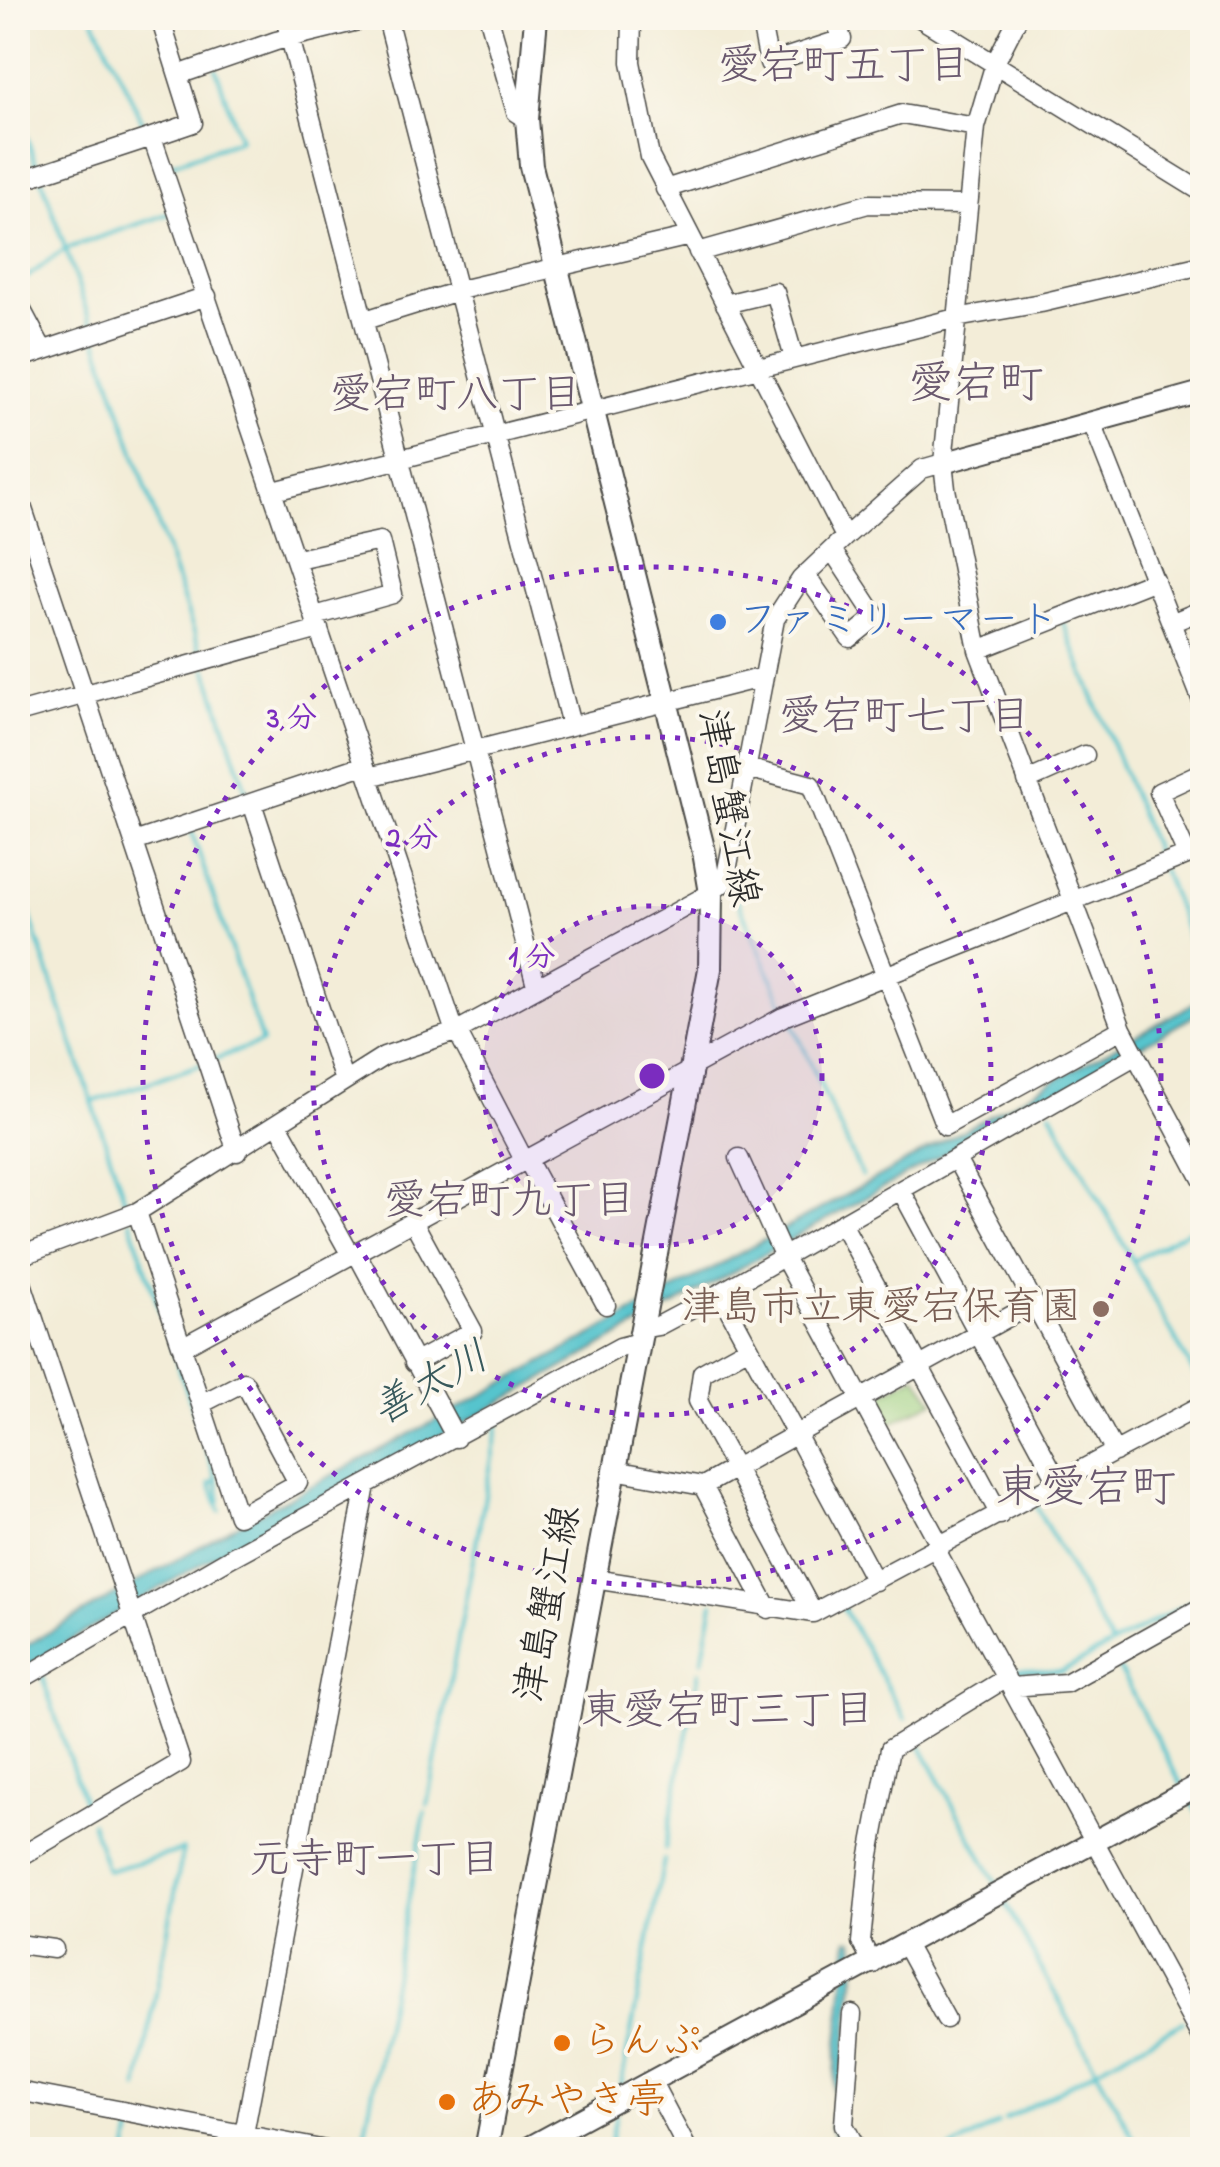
<svg xmlns="http://www.w3.org/2000/svg" width="1220" height="2167" viewBox="0 0 1220 2167" font-family="'Indie Flower','Klee One',sans-serif">
	<rect width="100%" height="100%" fill="#fbf7ec"/>
	<filter id="ink" filterUnits="userSpaceOnUse"><feTurbulence type="fractalNoise" baseFrequency=".01" numOctaves="2"/><feDisplacementMap in="SourceGraphic" scale="20" xChannelSelector="R" yChannelSelector="G"/><feConvolveMatrix kernelMatrix="1 2 1 2 8 2 1 2 1" color-interpolation-filters="sRGB"/></filter>
	<filter id="wash" filterUnits="userSpaceOnUse"><feTurbulence type="fractalNoise" baseFrequency=".0048" numOctaves="4" result="noise"/><feDisplacementMap in="SourceGraphic" scale="40" xChannelSelector="R" yChannelSelector="G"/><feGaussianBlur stdDeviation="2.25" result="paint"/><feColorMatrix in="noise" values="0 0 0 0 0 0 0 0 0 0 0 0 0 0 0 0 0 1.4 0 .05"/><feComposite in="paint" operator="in"/></filter>
	<g filter="url(#wash)">
		<rect width="100%" height="100%" fill="#f3edd8"/>
		<path fill="#9ccf80" stroke="#647d56" stroke-width="2.5" d="M916 1376 934 1401 885 1426 873 1404 875 1398Z"/>
		<path fill="#57c4cd" stroke="#41787c" stroke-width="2.5" d="M1202 999V1011L967 1145 961 1144 461 1425 225 1550 18 1671V1650L241 1523 448 1414Z
			M848 1939 854 1940 856 1965 836 2126 848 2149H843L830 2127Z"/>
		<g fill="none" stroke-linecap="round" stroke-linejoin="round">
			<path stroke="#57c4cd" stroke-width="4" d="M93 18 147 131
				M18 114 38 169
				M169 165 240 140 216 69
				M42 180 92 327
				M18 284 65 249 171 213
				M96 338 202 656
				M1063 622 1158 858
				M206 668 248 797
				M190 827 262 1042 215 1059
				M1163 870 1202 971
				M18 881 127 1206
				M735 895 786 1010
				M790 1018 862 1176
				M92 1102 200 1065
				M1051 1112 1202 1388
				M130 1221 217 1481 210 1483 220 1511
				M1133 1261 1202 1223
				M217 1481 220 1502
				M1037 1508 1111 1644
				M842 1606 905 1719
				M702 1661 713 1603
				M1116 1663 1181 1784
				M1013 1670 1061 1672 1194 1600
				M41 1673 87 1811
				M917 1740 997 1885
				M1191 1800 1202 1822
				M427 1805 499 1421
				M91 1822 107 1871 183 1850 138 2089
				M665 1849 699 1672
				M1004 1900 1140 2150
				M1199 2014 1202 2012
				M620 2090 664 1860
				M1005 2120 1183 2022
				M364 2137 425 1812
				M128 2150 132 2131
				M609 2150 616 2115
				M950 2150 998 2123"/>
		</g>
	</g>
	<g filter="url(#ink)">
		<g fill="none" stroke-linecap="round" stroke-linejoin="round">
			<defs>
				<path id="minor" d="M160 18 193 123 152 137 455 1032
					M285 18 536 985
					M387 18 571 725
					M489 18 516 112 527 119
					M632 18 631 62 650 157 845 537
					M766 18H760L769 63 842 39 835 18
					M920 18 1202 192
					M1018 18 995 63 976 127 943 463 946 489 978 650 1122 1029 1202 1179
					M178 75 276 41 370 18
					M18 181 152 137
					M665 189 902 114 976 127
					M698 252 868 204 966 205
					M18 303 43 350
					M725 304 775 292 794 358
					M365 320 468 288 690 236
					M18 359 207 296
					M1092 423 1202 701
					M274 491 956 318 1041 303 1202 265
					M18 494 237 1152
					M297 559 380 541 393 594 315 616
					M806 575 850 638 876 617 832 550
					M1171 623 1202 610
					M978 650 1155 580
					M18 713 319 629
					M747 768 811 785 945 1126 1122 1029
					M369 777 764 677
					M1027 781 1085 755
					M252 803 344 1081
					M134 842 364 765
					M1187 855 1159 792 1202 772
					M457 1031 524 1160
					M693 1066 783 1017 1202 849
					M278 1124 348 1250 356 1252 456 1438
					M739 1158 784 1257 941 1547
					M527 1159 606 1305
					M957 1161 1115 1452
					M902 1192 1059 1483
					M137 1212 238 1516 298 1483 244 1382 201 1404
					M413 1221 473 1331 414 1363
					M843 1225 1000 1515
					M18 1257 137 1212 384 1056 455 1032 711 893 725 881 775 619 801 579 845 537 922 469 943 463
					M18 1271 181 1762 18 1858
					M720 1293 749 1347 702 1373 698 1401 735 1468 1034 1303
					M641 1329 658 1326 720 1293 1135 1056
					M182 1347 693 1069
					M749 1347 875 1581
					M614 1470 703 1486 735 1468 813 1613 1202 1405
					M703 1486 768 1609
					M935 1548 1202 2039
					M594 1579 813 1613
					M18 1681 232 1557 620 1347 639 1342
					M1011 1687 1066 1683 1202 1607
					M18 1944 54 1949
					M906 1946 946 2019
					M873 1964 861 1942 869 1860 890 1749 1006 1678
					M852 2014 844 2125 857 2150
					M653 2084 688 2150
					M18 2091 326 2150
					M244 2134 366 1485"/>
				<path id="tertiary" d="M943 463 1202 392
					M524 2150 1202 1783"/>
				<path id="secondary" d="M486 2150 710 969 711 893 704 852 531 166 527 119 536 18"/>
			</defs>
			<use href="#minor" stroke="#494845" stroke-width="21"/>
			<use href="#tertiary" stroke="#494845" stroke-width="24"/>
			<use href="#secondary" stroke="#494845" stroke-width="26"/>
			<use href="#minor" stroke="#fff" stroke-width="18"/>
			<use href="#tertiary" stroke="#fff" stroke-width="20"/>
			<use href="#secondary" stroke="#fff" stroke-width="22"/>
		</g>
	</g>
	<circle cx="652" cy="1076" r="170" fill="#7b2cbf" fill-opacity=".12"/>
	<g fill="none" stroke="#7b2cbf" stroke-width="5" stroke-dasharray="5 10">
		<circle cx="652" cy="1076" r="170"/>
		<circle cx="652" cy="1076" r="339"/>
		<circle cx="652" cy="1076" r="509"/>
	</g>
	<circle fill="#3f7fe0" stroke="#fbf7ec" stroke-width="4" cx="718" cy="622" r="10"/>
	<circle fill="#8d6e63" stroke="#fbf7ec" stroke-width="4" cx="1101" cy="1309" r="10"/>
	<g fill="#e8710a" stroke="#fbf7ec" stroke-width="4">
		<circle cx="562" cy="2043" r="10"/>
		<circle cx="447" cy="2102" r="10"/>
	</g>
	<g text-anchor="middle" dominant-baseline="central" stroke-width="8" stroke-linejoin="round" paint-order="stroke">
		<g font-size="40" fill="#366cbe" stroke="#fbf7ec" text-anchor="start">
			<text x="738" y="622">ファミリーマート</text>
		</g>
		<g font-size="40" fill="#2b2b2b" stroke="#fbf7ec">
			<text transform="translate(726 808) rotate(80)">津島蟹江線</text>
			<text transform="translate(550 1604) rotate(-79)">津島蟹江線</text>
		</g>
		<g font-size="40" fill="#785e54" stroke="#fbf7ec" text-anchor="end">
			<text x="1081" y="1309">津島市立東愛宕保育園</text>
		</g>
		<g font-size="40" fill="#c56008" stroke="#fbf7ec" text-anchor="start">
			<text x="582" y="2043">らんぷ</text>
			<text x="467" y="2102">あみやき亭</text>
		</g>
		<g font-size="42" fill="#6a596e" stroke="#fbf7ec">
			<text x="844" y="67">愛宕町五丁目</text>
			<text x="456" y="396">愛宕町八丁目</text>
			<text x="905" y="718">愛宕町七丁目</text>
			<text x="510" y="1202">愛宕町九丁目</text>
			<text x="728" y="1712">東愛宕町三丁目</text>
			<text x="375" y="1861">元寺町一丁目</text>
		</g>
		<g font-size="42" font-style="italic" fill="#38595c" stroke="#fbf7ec">
			<text transform="translate(431 1385) rotate(-29)">善太川</text>
		</g>
		<g font-size="45" fill="#6a596e" stroke="#fbf7ec">
			<text x="976" y="386">愛宕町</text>
			<text x="1086" y="1490">東愛宕町</text>
		</g>
	</g>
	<circle cx="652" cy="1076" r="15" fill="#7b2cbf" stroke="#fbf7ec" stroke-width="5"/>
	<g font-size="30" text-anchor="middle" font-weight="bold" fill="#7b2cbf" stroke="#fbf7ec" stroke-width="8" stroke-linejoin="round" paint-order="stroke">
		<text x="292" y="727">3 分</text>
		<text x="412" y="847">2 分</text>
		<text x="532" y="966">1 分</text>
	</g>
	<rect width="1220" height="2167" fill="none" stroke="#fbf7ec" stroke-width="60"/>
</svg>
